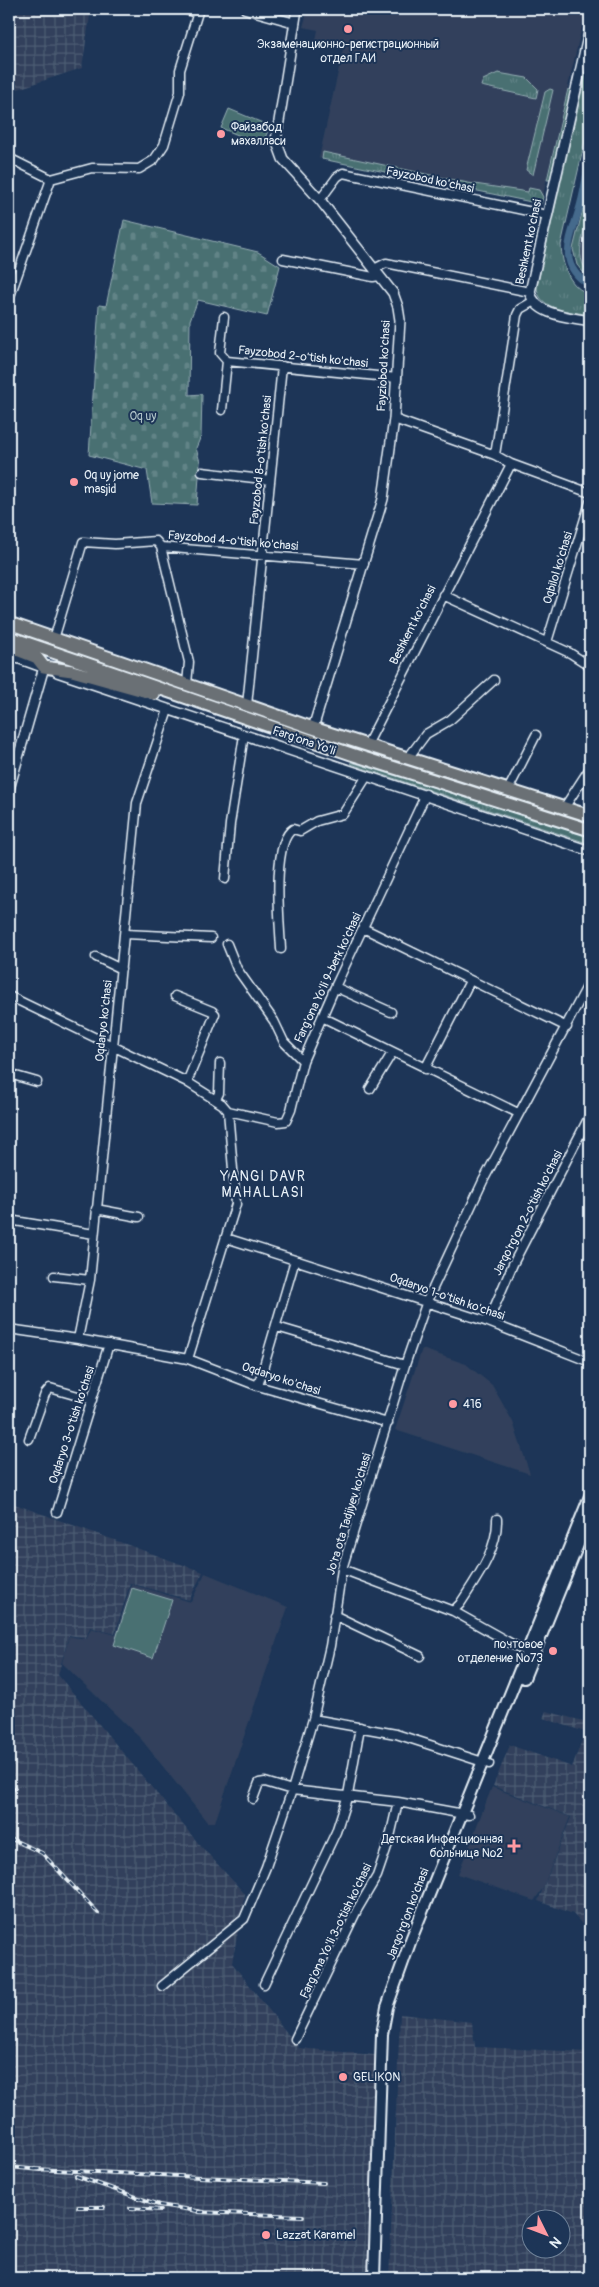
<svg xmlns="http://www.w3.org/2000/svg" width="599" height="2287" viewBox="0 0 599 2287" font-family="Pangolin,sans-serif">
	<defs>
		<pattern id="industrial-grid" width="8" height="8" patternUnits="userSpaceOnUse" patternTransform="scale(1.25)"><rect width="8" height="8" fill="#30415c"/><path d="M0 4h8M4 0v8" fill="none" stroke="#4e5d74"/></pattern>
		<pattern id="grass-tufts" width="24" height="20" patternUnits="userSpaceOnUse" patternTransform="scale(1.25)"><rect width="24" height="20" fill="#486f72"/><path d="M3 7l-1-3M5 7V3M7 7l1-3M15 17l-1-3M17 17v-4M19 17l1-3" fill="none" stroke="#628487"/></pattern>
		<pattern id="cemetery-stones" width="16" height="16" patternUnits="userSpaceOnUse" patternTransform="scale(1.25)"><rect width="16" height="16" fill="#486f72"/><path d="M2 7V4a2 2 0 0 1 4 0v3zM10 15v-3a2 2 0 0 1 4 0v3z" fill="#628487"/></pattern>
	</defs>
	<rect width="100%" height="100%" fill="#1d3557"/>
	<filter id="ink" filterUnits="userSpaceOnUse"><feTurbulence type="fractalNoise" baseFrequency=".02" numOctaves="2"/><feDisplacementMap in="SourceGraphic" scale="10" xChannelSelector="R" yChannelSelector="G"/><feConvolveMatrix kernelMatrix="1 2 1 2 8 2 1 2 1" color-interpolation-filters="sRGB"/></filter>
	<g filter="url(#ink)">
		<path fill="#30415c" d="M308 9H586L541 204 319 158 344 45 316 40 318 30 303 27Z
			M590 205V274L582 265 580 252Z
			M422 1349 466 1364 492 1385 513 1422 530 1474 395 1430Z
			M205 1573 288 1607 215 1822H207L141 1739 62 1663 69 1636 86 1639 91 1628 116 1635 131 1584 191 1602Z
			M492 1787 570 1817 543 1888 534 1901 458 1874Z"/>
		<path fill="url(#industrial-grid)" fill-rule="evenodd" d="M9 9H91L82 68 9 92Z
			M9 1502 203 1572 189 1600 130 1583 115 1634 90 1627 86 1638 69 1635 58 1675 199 1844 245 1894 232 1963 299 2048 375 2055 368 2278H9Z
			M546 1711 590 1723V1933L573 1914 538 1901 571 1817 493 1786 510 1745 572 1767 585 1732 543 1718Z
			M400 2014 472 2022 475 2047 590 2052V2278H389ZM532 2220H562V2250H532Z"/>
		<path fill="url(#grass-tufts)" stroke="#98b0b5" d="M590 55V119L561 245C562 265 569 288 590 294V315C572 311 538 311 537 287Z
			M498 73 527 78 538 89 536 98 481 86 483 80Z
			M550 89 553 90 533 175 526 170 545 92Z
			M568 89 571 90 550 180H547Z
			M323 152 468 183 528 192 529 188 539 190 543 197 541 204 322 159Z
			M590 181C590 188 591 197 590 204 588 228 570 255 590 274V280L577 265 573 249Z
			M351 762 590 836V844L351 764Z"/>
		<path fill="url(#cemetery-stones)" stroke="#98b0b5" d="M124 220 258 252 280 266 267 316 198 300 190 320 189 395 202 394 201 436 196 448 200 462 197 505 152 503 147 470 89 455 99 305 106 306Z"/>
		<path fill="#486f72" stroke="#98b0b5" d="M229 109 270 126 262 145 221 128Z
			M132 1588 172 1600 153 1658 114 1645Z"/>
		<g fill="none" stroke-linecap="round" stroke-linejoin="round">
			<path stroke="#446a8c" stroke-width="7" d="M590 153C587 170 585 189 580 206 572 236 554 264 590 285"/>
			<defs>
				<path id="minor" d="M184 9 196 13
					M245 9 295 23
					M9 158 51 179
					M320 200 337 177 343 173 547 215
					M283 259 373 277 379 276
					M374 269 386 263 530 292
					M9 299 51 179 92 168 139 169 154 160 164 145 180 92V70L199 9
					M224 317 220 353 227 361
					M222 410 227 361 397 378
					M394 419 495 455 511 464 590 493
					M495 455 517 315 520 309 534 301
					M202 472 270 480
					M161 547 189 662 187 684
					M443 595 570 653 590 666
					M54 639 83 542 115 544 156 541 161 547 364 564
					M547 642 590 502
					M247 705 282 366
					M367 745 511 464
					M408 758 426 734 450 720 494 680
					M508 790 536 735
					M564 808 590 768
					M225 879 230 824 244 735
					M363 928 567 1027
					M125 934 211 938
					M227 944 237 969 274 1021 284 1042 303 1061
					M281 949C280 925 271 843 293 829L300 831 317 821 343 814 367 776
					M96 957 121 969
					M335 987 391 1012
					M9 996 187 1082 222 1104 228 1111 236 1204 188 1359
					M175 996 212 1011 215 1014 187 1082
					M322 1017 518 1113
					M425 1069 470 981
					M9 1074 37 1082
					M370 1089 392 1053
					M216 1099 219 1093 220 1063
					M228 1111 278 1122 286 1121 291 1110 303 1061 335 987 426 794
					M96 1209 139 1217
					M9 1220 94 1234
					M226 1238 488 1322 590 1362
					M54 1276 90 1280
					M488 1322 513 1264 590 1115
					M277 1327 405 1365
					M9 1329 78 1339 188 1359 258 1386 388 1423
					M78 1339 90 1280 137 803 168 710
					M258 1386 295 1260
					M29 1439 45 1394 50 1388 92 1400
					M57 1512 109 1344
					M342 1569 453 1611 530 1654
					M453 1611 460 1604C476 1579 498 1550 497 1519
					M334 1615 420 1656
					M313 1719 396 1734 489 1764
					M253 1799 259 1783 265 1782 292 1790 398 1802 469 1815
					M264 1984 336 1832 348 1795 360 1727
					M162 1986 244 1919 266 1867 292 1790 313 1719 330 1646 342 1569 405 1365 427 1301 483 1181 590 981
					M295 2039 357 1910 377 1876 389 1841 398 1802"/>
				<path id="tertiary" d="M297 9 276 140 283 159 320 200 393 293 398 307 400 320 394 419 383 499 313 728
					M590 28 530 292C535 316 571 317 590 321
					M9 655 45 668
					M57 672 590 851
					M9 789 44 667"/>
				<path id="secondary" d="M524 1678 590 1515
					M374 2278 382 2034 387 2007 412 1937 590 1496"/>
				<path id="primary" d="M9 623 313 728 590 816
					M9 637 351 754 590 830
					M9 647 37 658 44 667 72 671 154 694"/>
			</defs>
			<use href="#minor" stroke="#e8f1f8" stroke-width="11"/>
			<use href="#tertiary" stroke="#e8f1f8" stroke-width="12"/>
			<use href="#secondary" stroke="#e8f1f8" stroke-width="14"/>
			<use href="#primary" stroke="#e8f1f8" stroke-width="15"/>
			<use href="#minor" stroke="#1d3557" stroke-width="8"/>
			<use href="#tertiary" stroke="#1d3557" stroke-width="9"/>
			<use href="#secondary" stroke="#1d3557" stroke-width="10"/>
			<use href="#primary" stroke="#6a7074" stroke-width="11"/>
			<defs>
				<path id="rail" d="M9 1793 15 1788
					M9 1838 42 1853 98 1913
					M9 2167 41 2170
					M34 2169 324 2183
					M76 2176 159 2205 204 2212
					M78 2207H104
					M130 2208 161 2210
					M198 2212 303 2216"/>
			</defs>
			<use href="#rail" stroke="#e8f1f8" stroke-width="4"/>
			<use href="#rail" stroke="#1d3557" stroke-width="2" stroke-dasharray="5.5" stroke-linecap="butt"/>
		</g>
	</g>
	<g fill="#ff9aa2" stroke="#1d3557" stroke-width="2">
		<circle cx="348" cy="29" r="5"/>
		<circle cx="221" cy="134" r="5"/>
		<circle cx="74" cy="482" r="5"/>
		<circle cx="453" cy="1404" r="5"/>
		<circle cx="553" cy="1651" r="5"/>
		<path d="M511.5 1838.5h5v5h5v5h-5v5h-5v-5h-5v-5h5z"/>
		<circle cx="343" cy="2077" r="5"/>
		<circle cx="266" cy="2235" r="5"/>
	</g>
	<g text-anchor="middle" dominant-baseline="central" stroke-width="4" stroke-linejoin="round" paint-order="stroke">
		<g font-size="12" fill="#e8f1f8" stroke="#1d3557" text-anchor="start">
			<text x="348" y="44" text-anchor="middle">Экзаменационно-регистрационный<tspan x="348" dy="14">отдел ГАИ</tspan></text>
			<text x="231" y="127">Файзабод<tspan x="231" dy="14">махалласи</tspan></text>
			<text x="84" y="475">Oq uy jome<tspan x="84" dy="14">masjid</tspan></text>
			<text x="463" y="1404">416</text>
			<text x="543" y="1644" text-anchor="end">почтовое<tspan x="543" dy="14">отделение №73</tspan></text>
			<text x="503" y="1839" text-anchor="end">Детская Инфекционная<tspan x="503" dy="14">больница №2</tspan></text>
			<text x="353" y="2077">GELIKON</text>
			<text x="276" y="2235">Lazzat Karamel</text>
		</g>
		<g font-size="12" fill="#e8f1f8" stroke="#1d3557">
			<text transform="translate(430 180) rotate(12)">Fayzobod ko'chasi</text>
			<text transform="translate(529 242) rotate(-78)">Beshkent ko'chasi</text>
			<text transform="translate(303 357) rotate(6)">Fayzobod 2-o'tish ko'chasi</text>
			<text transform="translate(384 366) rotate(-87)">Fayziobod ko'chasi</text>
			<text transform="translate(261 460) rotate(-84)">Fayzobod 8-o'tish ko'chasi</text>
			<text transform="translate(233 541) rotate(5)">Fayzobod 4-o'tish ko'chasi</text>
			<text transform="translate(558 568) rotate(-73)">Oqbilol ko'chasi</text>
			<text transform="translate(413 625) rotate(-63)">Beshkent ko'chasi</text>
			<text transform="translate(304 741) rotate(19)">Farg'ona Yo'li</text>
			<text transform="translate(328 978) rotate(-65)">Farg'ona Yo'li 9-berk ko'chasi</text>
			<text transform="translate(104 1021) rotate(-84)">Oqdaryo ko'chasi</text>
			<text transform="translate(528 1213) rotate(-63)">Jarqo'rg'on 2-o'tish ko'chasi</text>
			<text transform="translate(447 1297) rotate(19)">Oqdaryo 1-o'tish ko'chasi</text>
			<text transform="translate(281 1379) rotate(18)">Oqdaryo ko'chasi</text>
			<text transform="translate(72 1425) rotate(-72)">Oqdaryo 3-o'tish ko'chasi</text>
			<text transform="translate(349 1514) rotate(-73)">Jo'ra ota Tadjiyev ko'chasi</text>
			<text transform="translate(408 1914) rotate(-69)">Jarqo'rg'on ko'chasi</text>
			<text transform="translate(336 1931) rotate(-64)">Farg'ona Yo'li 3-o'tish ko'chasi</text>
		</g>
		<g font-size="12" fill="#b0c4c9" stroke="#1d3557">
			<text x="143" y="416">Oq uy</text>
		</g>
		<g font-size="14" letter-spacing="1" fill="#e8f1f8" stroke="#1d3557">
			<text x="263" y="1176">YANGI DAVR<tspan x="263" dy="16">MAHALLASI</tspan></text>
		</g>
	</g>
	<rect width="599" height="2287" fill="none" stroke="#1d3557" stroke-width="30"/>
	<rect x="15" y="15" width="569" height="2257" fill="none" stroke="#e8f1f8" stroke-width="2" filter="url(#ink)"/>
	<g transform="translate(546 2234) rotate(132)"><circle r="24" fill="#1d3557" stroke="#6e8097"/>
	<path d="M0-4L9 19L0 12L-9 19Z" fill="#ff9aa2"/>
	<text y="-8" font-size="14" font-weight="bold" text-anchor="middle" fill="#e8f1f8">N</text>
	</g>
</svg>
